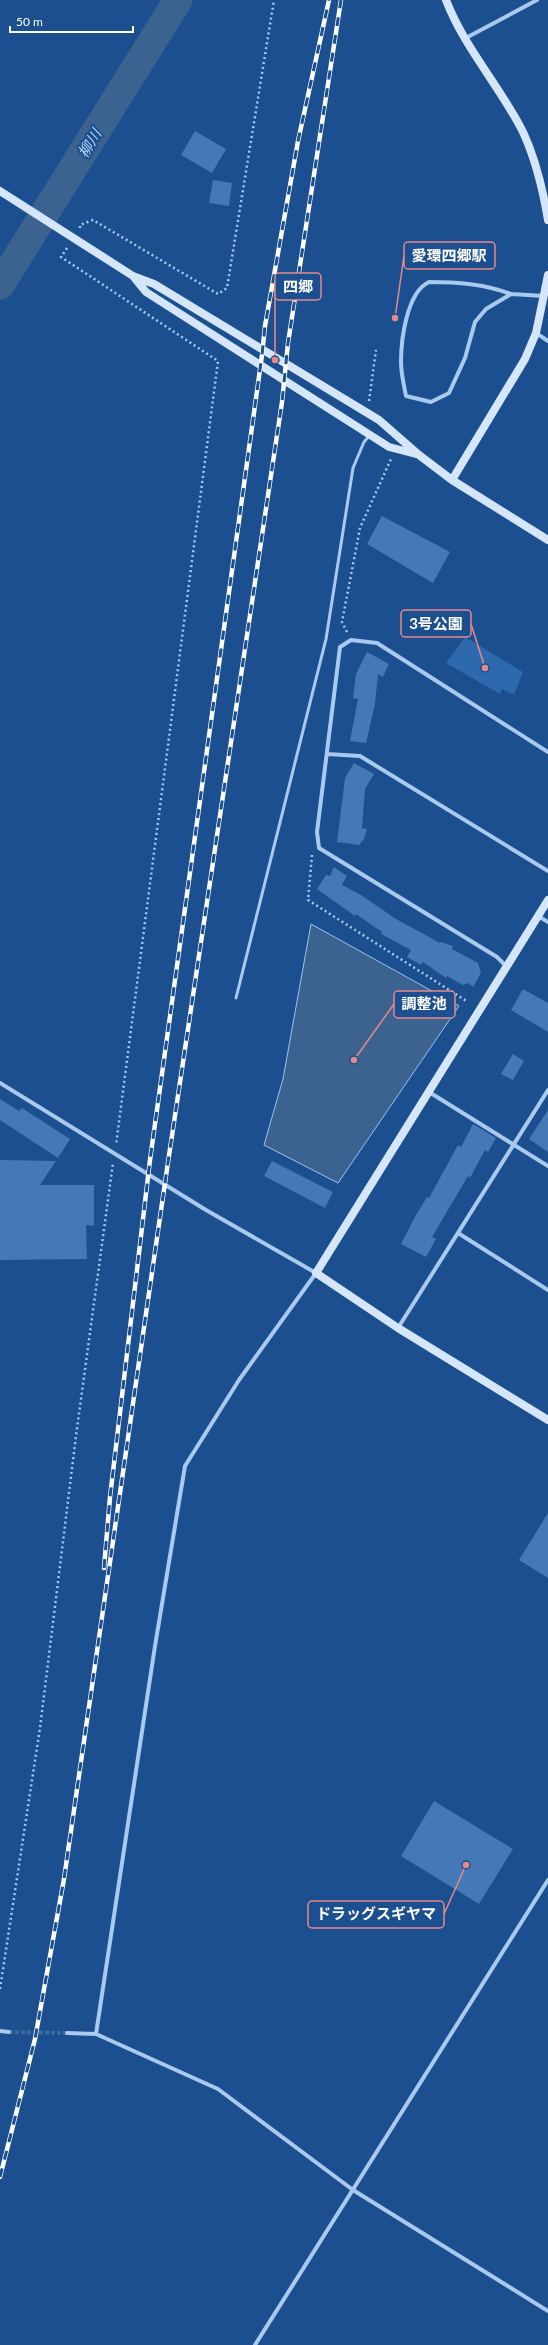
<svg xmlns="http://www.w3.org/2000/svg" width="548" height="2345" viewBox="0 0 548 2345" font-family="Lato,'Noto Sans JP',sans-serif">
	<rect width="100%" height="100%" fill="#1b4f8f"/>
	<path fill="#2e69ad" d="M465 637 523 672 514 695 502 689 500 694 446 663Z"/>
	<path fill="#3c6290" stroke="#9cc4f0" d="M311 924 459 1006 338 1183 264 1145 283 1079Z"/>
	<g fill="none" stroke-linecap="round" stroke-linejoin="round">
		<path stroke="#3c6290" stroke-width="29" d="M0 285 178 0"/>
	</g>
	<path fill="#4478b7" d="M195 131 226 149 212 173 181 155Z
		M213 180 232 183 229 206 209 203Z
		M382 516 450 552 433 583 367 544Z
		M367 652 389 664 383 677 378 674 375 704 366 743 350 741 358 699 353 698 356 674Z
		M354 763 374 774 365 789 362 828 367 829 364 839 359 845 337 842 345 778Z
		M334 867 347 876 342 885 361 895 396 919 440 943 441 942 453 946 452 949 478 963 481 973 473 987 468 983 463 985 447 976 446 978 423 962 421 965 407 957 411 950 381 934 382 932 356 914 355 916 317 889 326 875 330 876Z
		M523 989 548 1003V1032L511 1010Z
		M513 1054 524 1061 513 1080 501 1074Z
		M0 1099 19 1111 22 1108 70 1139 58 1158 0 1120Z
		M548 1110V1152L529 1139Z
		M473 1124 496 1138 488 1152 485 1150 470 1178 468 1176 432 1237 436 1239 426 1257 401 1244 416 1215 427 1197 429 1198 458 1145 461 1147Z
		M0 1160 56 1161 40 1185H94V1226L86 1225 87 1259 0 1260Z
		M272 1161 333 1192 325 1208 264 1176Z
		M548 1513V1578L519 1560Z
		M434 1801 513 1849 479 1904 401 1856Z"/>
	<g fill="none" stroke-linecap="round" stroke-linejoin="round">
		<path stroke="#3d69a0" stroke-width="4" stroke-dasharray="4 2" stroke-linecap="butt" d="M9 2032 67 2033"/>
		<path stroke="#a9c9ee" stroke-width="2.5" stroke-dasharray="2 3" stroke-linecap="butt" d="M80 228V225L93 220 218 294 227 288 274 0
			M67 248 61 257 218 361 116 1145
			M369 401 376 350
			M347 632 342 622 360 528 391 459
			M312 855 308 900 468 1002
			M0 1989 40 1728 76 1436 113 1163"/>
		<path stroke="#a9c9ee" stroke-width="3" d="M236 998 326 639 353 468 364 442 370 435"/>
		<path stroke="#a9c9ee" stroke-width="4" d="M464 39 537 0
			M429 282C458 282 484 284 511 294L486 309 475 322 465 358 449 393 431 402 406 396C404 385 401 374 401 362 401 339 407 292 429 282Z
			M511 294 544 296
			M536 333 548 341
			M327 754 360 756 548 871
			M538 916 548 922
			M506 966 497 957 319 848 317 832 340 647 351 640 377 643 548 752
			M0 1083 206 1210 316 1273 239 1380 185 1466 155 1646 96 2034
			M429 1092 548 1166
			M458 1233 548 1290
			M398 1328 548 1090
			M0 2031 9 2032
			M67 2033 96 2034 218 2089 353 2190 548 2311
			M255 2345 548 1880"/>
		<path stroke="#d6e6fa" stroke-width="8" d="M446 0C465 49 500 86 523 132 536 160 543 190 548 220
			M0 191 133 276 154 284 379 420 419 455 452 480 548 540
			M133 276 146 292 389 447 416 454
			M452 480 525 359 536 333 548 275
			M548 900 316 1273 398 1328 548 1420"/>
		<defs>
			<path id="rail" d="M104 1568 110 1497 150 1160 262 355 265 326 298 141 329 0
				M0 2177 35 2039 64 1879 167 1169 282 402 288 343 341 0"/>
		</defs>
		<use href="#rail" stroke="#fff" stroke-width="4.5"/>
		<use href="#rail" stroke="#1b4f8f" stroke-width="3" stroke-dasharray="9" stroke-linecap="butt"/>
	</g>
	<g text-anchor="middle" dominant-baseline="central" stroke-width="4" stroke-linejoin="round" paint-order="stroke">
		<g font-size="15" font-style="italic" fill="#b5d3f5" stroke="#1b4f8f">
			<text transform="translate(89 143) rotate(-58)">柳川</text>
		</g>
	</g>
	<path fill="none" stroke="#e88989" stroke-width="1.5" d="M395 318L404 256M275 360L275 287M485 668L471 624M354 1060L394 1004M466 1865L444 1914"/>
	<g fill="#e88989" stroke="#1b4f8f" stroke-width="1.5">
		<circle cx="395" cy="318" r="4"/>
		<circle cx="275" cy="360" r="4"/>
		<circle cx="485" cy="668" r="4"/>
		<circle cx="354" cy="1060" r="4"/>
		<circle cx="466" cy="1865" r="4"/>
	</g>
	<g fill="#1b4f8f" stroke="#e88989" stroke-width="1.5">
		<rect x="404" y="242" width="91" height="27" rx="4"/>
		<rect x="275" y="273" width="46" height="27" rx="4"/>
		<rect x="401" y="610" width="70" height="27" rx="4"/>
		<rect x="394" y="991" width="61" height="27" rx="4"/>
		<rect x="308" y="1901" width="136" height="27" rx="4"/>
	</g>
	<g font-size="15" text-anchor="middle" font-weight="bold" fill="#fff">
		<text x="449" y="261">愛環四郷駅</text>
		<text x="298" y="292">四郷</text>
		<text x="436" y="629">3号公園</text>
		<text x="424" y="1009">調整池</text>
		<text x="376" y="1919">ドラッグスギヤマ</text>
	</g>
	<path d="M10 26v6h123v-6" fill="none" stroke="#ffffff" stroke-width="2"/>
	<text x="16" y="26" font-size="12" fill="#ffffff" stroke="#1b4f8f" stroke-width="3" paint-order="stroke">50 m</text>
</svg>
